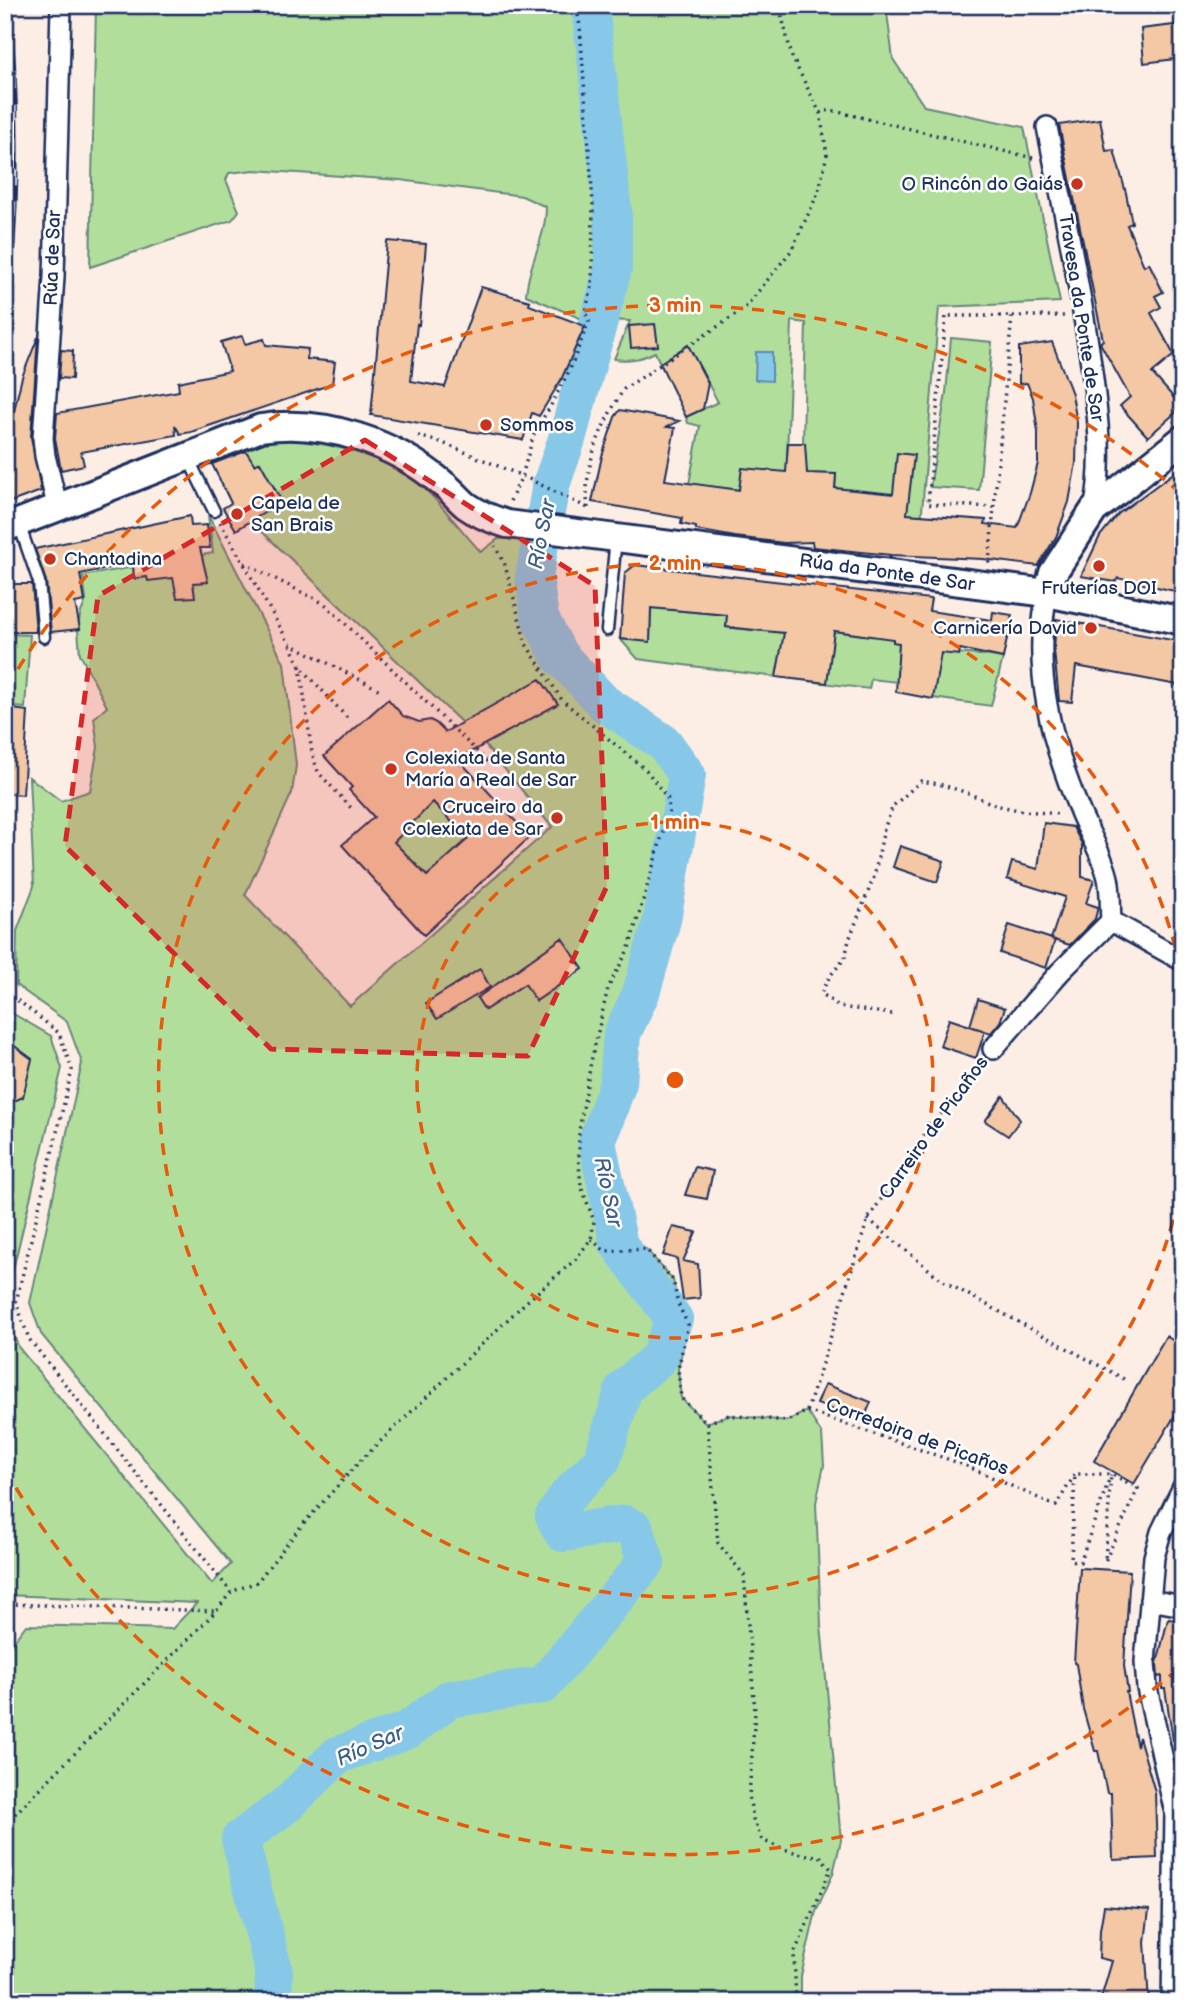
<svg xmlns="http://www.w3.org/2000/svg" width="1188" height="2007" viewBox="0 0 1188 2007" font-family="'Balsamiq Sans',sans-serif">
	<rect width="100%" height="100%" fill="#fceee4"/>
	<filter id="ink" filterUnits="userSpaceOnUse"><feTurbulence type="fractalNoise" baseFrequency=".0143" numOctaves="2"/><feDisplacementMap in="SourceGraphic" scale="14" xChannelSelector="R" yChannelSelector="G"/><feConvolveMatrix kernelMatrix="1 2 1 2 8 2 1 2 1" color-interpolation-filters="sRGB"/></filter>
	<g filter="url(#ink)">
		<path fill="#b2de9c" stroke="#66867d" stroke-width="2" fill-rule="evenodd" d="M127 5H886L893 59 924 106 1024 127 1060 302 939 307 921 523 835 489 836 474 751 491 689 484 700 426 688 423 686 417 718 402 688 346 660 363 655 352C641 359 630 361 614 359L630 321 582 319 526 295C528 264 546 238 546 207L522 196 400 180 254 170 229 173 226 180 239 211 232 220 90 267 96 7ZM792 321 806 323 803 443H805L787 456Z
			M951 338 992 342 979 490 930 487 946 393Z
			M284 439C327 443 380 454 415 481 438 498 461 531 481 552L498 539 526 537 522 552 531 624 555 659 602 709 661 748 682 778 656 918 634 990 616 1029 611 1079 589 1142 614 1250 646 1249 673 1280 678 1304 688 1325 678 1369 681 1398 706 1423 729 1415 787 1421 807 1411 822 1434 824 1465 816 1503 821 1625 841 1840 833 1874 816 1911 801 1976V2002H5V1653L26 1625 172 1629 197 1603 5 1595V1313L19 1348 212 1584 231 1564 41 1334 30 1303 82 1063 67 1022 16 985 17 931 34 886 29 777 61 801 90 791 98 747 94 718 107 707 80 654 78 630 80 615 86 600 83 576 213 553 208 515 284 663 296 765 292 793 245 895 350 1006 552 827 485 745 251 521 213 458 268 440Z
			M651 608 727 615 726 627 760 631 761 622 873 636 894 630 893 642 899 643 897 682 871 679 869 689 638 659 620 639 650 642Z
			M5 634 30 635 25 708 5 706Z
			M924 651C950 654 977 653 1003 658L991 706 933 698Z
			M427 796 468 839 427 876 385 833Z
			M5 1009 51 1036 62 1068 5 1302Z"/>
		<path fill="#87c8e8" stroke="#5c8bb1" stroke-width="2" d="M756 352H772V381L755 380Z"/>
		<g fill="none" stroke-linecap="round" stroke-linejoin="round">
			<path stroke="#87c8e8" stroke-width="38" d="M273 2002 274 1972 240 1839 285 1806 338 1755 408 1730 449 1699 543 1685 646 1562 635 1529 625 1524 563 1533 554 1516 568 1495 602 1460 624 1388 659 1358 674 1319 619 1245 597 1142 618 1083 622 1034 641 993 662 920 687 775 664 743 604 703 559 655 540 618 534 577 551 485 567 439 613 269V211L590 5"/>
		</g>
		<path fill="#f4c8a4" stroke="#1b2f5e" stroke-width="2" fill-rule="evenodd" d="M1183 24V58L1144 63 1141 29Z
			M1100 119 1106 151 1114 150 1126 193 1132 223 1127 225 1144 266 1149 263 1163 292 1155 296 1161 307 1151 313 1174 355 1152 373 1182 407 1148 437 1120 406 1130 397 1100 343 1103 340 1059 125Z
			M387 241 426 244 419 325 417 324 411 381 445 387 481 287 530 301 529 305 585 326 561 380 539 416 532 413 523 440 371 415Z
			M655 324 658 346 631 348 629 326Z
			M242 336 245 344 264 339 266 345 308 349 307 359 335 362 332 384 191 432 180 434 175 425 176 435 81 452 84 465 61 470 55 438 57 413 179 391 178 382 230 371 221 342Z
			M38 337 31 437 41 491 5 504V448L22 377Z
			M1052 342 1072 394 1077 423 1076 463 1069 502 1056 537 1038 566 983 559 891 555 813 547 812 542 784 543 735 537 696 530V527L681 524 682 518 592 502 602 456 615 417 620 410 679 421 667 427 675 428 665 480 739 490 742 468 786 472 788 443H805L807 473 836 474 835 488 893 494 897 453 914 455 907 514 986 520 985 524 1017 528 1030 493 1038 463V432L1033 398 1027 383 1019 384V347Z
			M688 345 708 383 703 409 686 417 660 363Z
			M61 350 73 351 72 379 59 378Z
			M246 451 255 465 260 462 282 502 236 530 223 508 231 503 212 464Z
			M1183 466V593L1118 578 1115 582 1081 576 1100 536 1118 514Z
			M190 516 191 526 207 525 210 548H200L208 582 193 583 195 597 177 598 173 578 148 581 147 577 134 579 133 563 80 574 85 601 75 603 80 629 51 632 46 581 35 549Z
			M635 565 931 599 929 611 992 620 993 612 1012 615 1003 658 960 649 959 655 941 653 933 699 896 692 899 643 893 642V639L834 631 827 683 776 677 784 633 726 627 727 615 651 608 650 642 620 639 625 573Z
			M5 584H32L36 632H5Z
			M1056 619 1183 642V686L1076 666 1072 702 1059 701 1054 650Z
			M540 679 558 704 458 759 530 837 424 935 342 845 374 817 349 790 352 787 324 756 388 699 403 716 419 722 430 720 436 723 445 732ZM433 802 468 839 427 876 394 842Z
			M5 708 28 711 23 795 5 793Z
			M1044 823 1073 827 1082 844V877L1094 880 1086 903 1098 907 1095 919 1070 945 1051 939 1065 897 1007 879 1012 862 1038 869Z
			M900 846 944 861 937 882 893 867Z
			M1009 925 1055 940 1046 968 1000 953Z
			M562 938 583 969 536 1001 525 984 485 1010 477 998Z
			M480 969 490 987 437 1019 426 1003Z
			M978 999 1005 1008 1000 1022 991 1033 970 1026Z
			M949 1019 985 1031 976 1058 940 1046Z
			M5 1039 32 1059 23 1097 5 1105Z
			M1003 1096 1020 1120 1008 1136 985 1121Z
			M695 1167 713 1171 707 1199 685 1195Z
			M673 1227 696 1232 683 1261 698 1264 700 1298 683 1300 677 1259 663 1255Z
			M1166 1336 1183 1347V1402L1134 1484 1094 1461Z
			M825 1384 871 1402 863 1421 817 1404Z
			M1080 1568 1130 1571 1124 1666 1128 1692H1126L1137 1747 1139 1737 1155 1792 1157 1858 1113 1860 1111 1793H1107L1098 1751H1095L1083 1709 1076 1664 1074 1663Z
			M1168 1619 1183 1621V1739L1173 1740 1165 1689H1162V1676L1158 1677 1157 1663Z
			M1104 1906 1149 1910 1145 1942 1149 2002H1100L1112 1961 1099 1958 1100 1930Z"/>
		<g fill="none" stroke-linecap="round" stroke-linejoin="round">
			<defs>
				<path id="lane" d="M188 458 214 511
					M19 524 39 582 44 637
					M607 630 616 538"/>
				<path id="street" d="M1047 127C1063 208 1081 289 1092 371 1098 417 1104 463 1094 510
					M58 509 45 456 43 438 54 277 61 6
					M1111 921 1183 961
					M993 1049 1060 972 1111 921C1110 907 1111 892 1108 878 1103 856 1090 835 1081 814 1051 743 1032 670 1047 593
					M1150 1600 1183 1606
					M1172 2002 1175 1813 1147 1688 1145 1662 1154 1557 1161 1532 1183 1487"/>
				<path id="secondary" d="M5 528 261 428C324 418 395 443 443 484 452 490 459 500 467 506 478 514 494 520 507 524L1047 593 1183 621
					M1047 593 1053 573 1094 510 1183 439"/>
			</defs>
			<use href="#lane" stroke="#1b2f5e" stroke-width="15"/>
			<use href="#street" stroke="#1b2f5e" stroke-width="24"/>
			<use href="#secondary" stroke="#1b2f5e" stroke-width="32"/>
			<path stroke="#1b2f5e" stroke-width="3.5" stroke-dasharray="2 5" stroke-linecap="butt" d="M820 113 830 110 1033 158
				M418 436 443 443 527 478 588 508
				M510 501 522 476 535 430 549 409 570 369 589 321 585 312 592 287 593 203 580 26 576 5
				M994 507 1012 316
				M588 508C582 467 602 423 624 389L744 309 791 251 819 191 827 154 820 113 792 57 779 5
				M220 522 289 643 380 690
				M244 563 325 604 490 764
				M989 563 994 507 928 504 946 316H1064
				M290 645 300 666 349 720
				M300 666 312 753 318 772 353 810
				M5 994 20 1002 59 1033 72 1070 16 1302 29 1339 231 1592
				M892 1014 840 1007 821 993 830 976 845 958 849 940 874 877 884 829 893 806 921 781 939 784 968 793 995 805 1023 811 1061 814
				M868 1219 943 1281 1124 1379
				M591 1239 605 1251 646 1249 673 1280 678 1304 688 1325 678 1369 681 1398 707 1423 718 1543 744 1575 755 1712 749 1796 753 1819 762 1840C782 1849 798 1855 820 1856L831 1869 794 1954 796 2002
				M807 1411 962 1464 1056 1506 1075 1474 1071 1560 1080 1562 1111 1474 1105 1561 1138 1488 1111 1474H1075
				M807 1411 868 1219 921 1139 981 1064
				M707 1423 729 1415 787 1421 807 1411
				M5 1611 11 1604 216 1611
				M5 1824 216 1611 231 1592 257 1582 303 1524 361 1460 526 1302 575 1260 591 1239 594 1221 581 1186 579 1164V1131L591 1062 608 988 629 948 669 812 668 799 647 771 562 700 526 644 505 565 495 546"/>
			<use href="#lane" stroke="#fff" stroke-width="10"/>
			<use href="#street" stroke="#fff" stroke-width="19"/>
			<use href="#secondary" stroke="#fff" stroke-width="26"/>
			<defs>
				<path id="rail" d="M5 313C17 211 18 108 7 5"/>
			</defs>
			<use href="#rail" stroke="#1b2f5e" stroke-width="8"/>
			<use href="#rail" stroke="#fff" stroke-width="5" stroke-dasharray="16" stroke-linecap="butt"/>
		</g>
	</g>
	<path fill="#d62828" fill-opacity="0.2" stroke="#d62828" stroke-width="5" stroke-dasharray="14 9" stroke-linejoin="round" d="M365 440 595 586 607 886 528 1056 271 1049 65 846 98 596Z"/>
	<g fill="none" stroke="#e8590c" stroke-width="3.5" stroke-dasharray="12 9">
		<circle cx="675" cy="1080" r="258"/>
		<path d="M1183 1179A517 517 0 1 1 1183 981"/>
		<path d="M1178 1669A775 775 0 0 1 7 1473M7 687A775 775 0 0 1 1178 491"/>
	</g>
	<g fill="#c8321e" stroke="#fff" stroke-width="2.5">
		<circle cx="1077" cy="184" r="7"/>
		<circle cx="486" cy="425" r="7"/>
		<circle cx="237" cy="514" r="7"/>
		<circle cx="50" cy="559" r="7"/>
		<circle cx="1099" cy="566" r="7"/>
		<circle cx="1091" cy="628" r="7"/>
		<circle cx="391" cy="769" r="7"/>
		<circle cx="557" cy="818" r="7"/>
	</g>
	<g text-anchor="middle" dominant-baseline="central" stroke-width="5" stroke-linejoin="round" paint-order="stroke">
		<g font-size="19" fill="#1b2f5e" stroke="#fff" text-anchor="start">
			<text x="1063" y="184" text-anchor="end">O Rincón do Gaiás</text>
			<text x="500" y="425">Sommos</text>
			<text x="251" y="503">Capela de<tspan x="251" dy="22">San Brais</tspan></text>
			<text x="64" y="559">Chantadina</text>
			<text x="1099" y="588" text-anchor="middle">Fruterías DOI</text>
			<text x="1077" y="628" text-anchor="end">Carnicería David</text>
			<text x="405" y="758">Colexiata de Santa<tspan x="405" dy="22">María a Real de Sar</tspan></text>
			<text x="543" y="807" text-anchor="end">Cruceiro da<tspan x="543" dy="22">Colexiata de Sar</tspan></text>
		</g>
		<g font-size="19" fill="#1b2f5e" stroke="#fff">
			<text transform="translate(53 258) rotate(-88)">Rúa de Sar</text>
			<text transform="translate(1081 318) rotate(81)">Travesa da Ponte de Sar</text>
			<text transform="translate(887 573) rotate(8)">Rúa da Ponte de Sar</text>
			<text transform="translate(934 1128) rotate(-54)">Carreiro de Picaños</text>
			<text transform="translate(917 1437) rotate(20)">Corredoira de Picaños</text>
		</g>
		<g font-size="21" font-style="italic" fill="#3b5d87" stroke="#fff">
			<text transform="translate(542 534) rotate(-79)">Río Sar</text>
			<text transform="translate(608 1192) rotate(78)">Río Sar</text>
			<text transform="translate(370 1746) rotate(-24)">Río Sar</text>
		</g>
	</g>
	<circle cx="675" cy="1080" r="10" fill="#e8590c" stroke="#fff" stroke-width="3.5"/>
	<g font-size="21" text-anchor="middle" font-weight="bold" fill="#e8590c" stroke="#fff" stroke-width="5" stroke-linejoin="round" paint-order="stroke">
		<text x="675" y="312">3 min</text>
		<text x="675" y="570">2 min</text>
		<text x="675" y="829">1 min</text>
	</g>
	<rect width="1188" height="2007" fill="none" stroke="#fff" stroke-width="28"/>
	<rect x="14" y="14" width="1160" height="1979" fill="none" stroke="#1b2f5e" stroke-width="2.5" filter="url(#ink)"/>
</svg>
